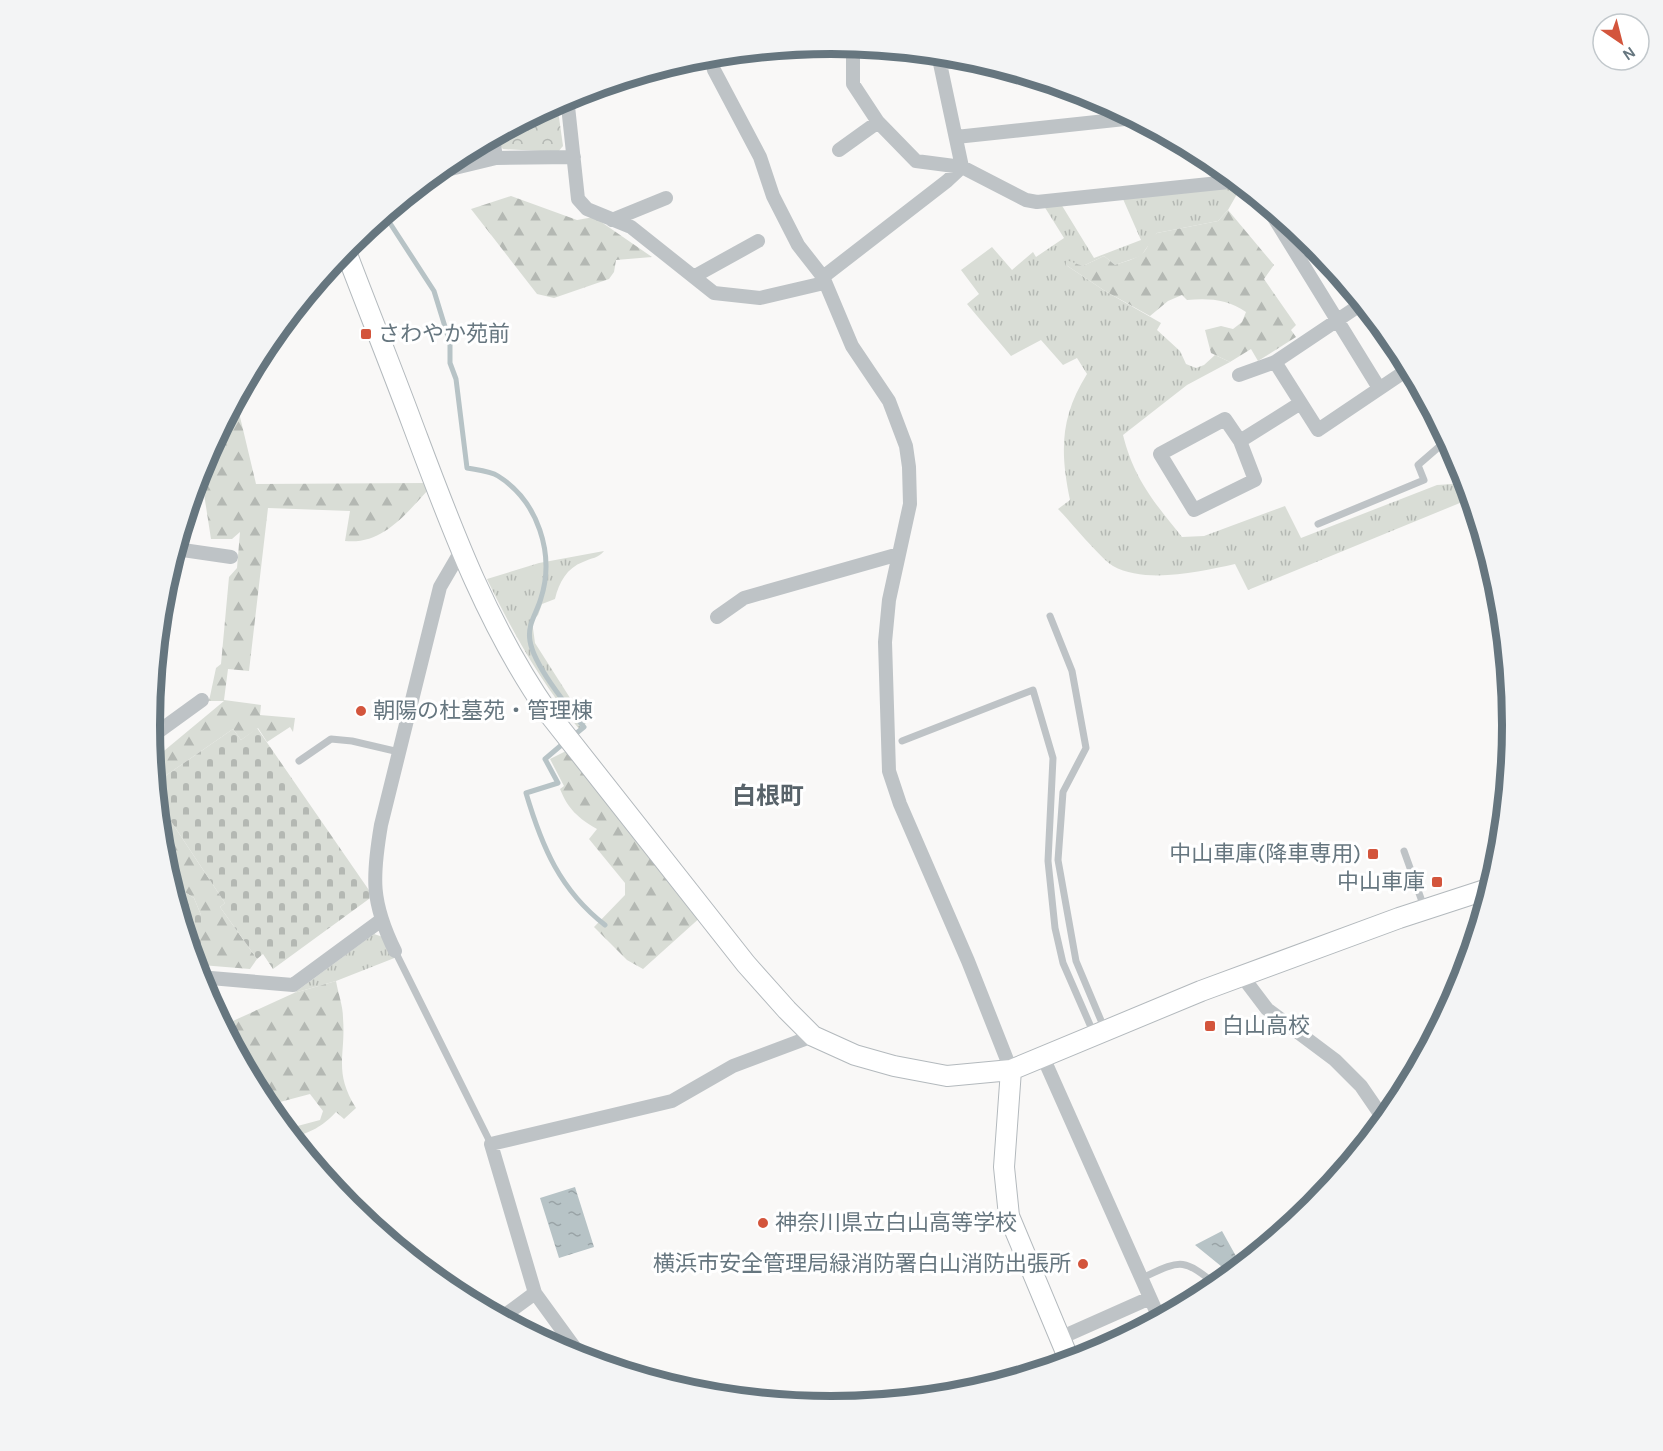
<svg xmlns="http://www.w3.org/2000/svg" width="1663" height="1451" viewBox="0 0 1663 1451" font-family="Karla,'Noto Sans JP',sans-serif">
	<defs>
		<pattern id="grass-tufts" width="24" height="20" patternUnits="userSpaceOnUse" patternTransform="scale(1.5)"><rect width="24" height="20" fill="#d9ddd6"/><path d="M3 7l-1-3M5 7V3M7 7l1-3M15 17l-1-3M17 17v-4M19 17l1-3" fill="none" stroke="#b4b8b3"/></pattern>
		<pattern id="forest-firs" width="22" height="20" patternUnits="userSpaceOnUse" patternTransform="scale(1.5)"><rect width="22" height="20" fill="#d9ddd6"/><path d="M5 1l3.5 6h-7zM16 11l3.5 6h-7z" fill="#b4b8b3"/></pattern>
		<pattern id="cemetery-stones" width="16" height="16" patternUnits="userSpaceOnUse" patternTransform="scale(1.5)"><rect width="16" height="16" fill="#d9ddd6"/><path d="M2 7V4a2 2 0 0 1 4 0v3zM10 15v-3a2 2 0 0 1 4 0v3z" fill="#b4b8b3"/></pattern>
		<pattern id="park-crowns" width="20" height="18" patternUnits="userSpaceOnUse" patternTransform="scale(1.5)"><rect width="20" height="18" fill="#d9ddd6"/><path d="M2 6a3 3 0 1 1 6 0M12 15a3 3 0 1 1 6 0" fill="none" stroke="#b4b8b3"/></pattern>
		<pattern id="water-ripples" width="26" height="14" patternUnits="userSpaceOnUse" patternTransform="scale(1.5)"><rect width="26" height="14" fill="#b7c3c6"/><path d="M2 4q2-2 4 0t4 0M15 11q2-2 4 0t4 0" fill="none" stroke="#99a3a6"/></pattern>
	</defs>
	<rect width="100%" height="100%" fill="#f9f8f7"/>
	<path fill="url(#grass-tufts)" d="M1241 187 1228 210 1218 221 1157 233 1141 256 1115 265 1104 256 1083 266 1067 261 1066 265 1105 291 1161 323 1157 330 1180 351 1186 364 1196 368 1204 365 1215 355 1230 362 1187 385 1123 435C1134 479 1154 502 1182 537L1204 536 1285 506 1301 538 1437 485 1467 483 1472 498 1248 590 1235 564C1199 572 1146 584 1113 566 1101 559 1070 521 1058 509L1070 500C1060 452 1060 417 1087 374L1077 358 1063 365 1041 340 1011 356 967 304 979 294 961 270 992 247 1012 270 1033 252 1036 257 1064 238 1044 206 1061 204 1094 258 1141 240 1123 199Z
		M604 551C599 558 591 558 583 562 567 568 559 582 555 599L542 604 538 615 532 621 535 643 586 723 579 729C539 679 515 637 487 579L539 563Z
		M374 934 383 937 397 957 336 981 294 993Z"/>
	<path fill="url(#forest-firs)" d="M511 196 577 220 594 217 652 257 616 260 614 272 609 279 554 298 537 294 471 209Z
		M1228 210 1274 265 1264 279 1296 325 1291 330 1296 337 1258 361 1251 349 1230 362 1211 353 1205 330 1221 326 1233 329 1242 322 1246 312C1228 299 1208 298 1187 300L1182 295 1168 301 1150 316 1105 291 1066 265V260L1083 266 1104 256 1115 265C1129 260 1148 257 1149 240L1157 233 1218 221Z
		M236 400 256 484 426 483 428 490C405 515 382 545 345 541L350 511 268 508 249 671 228 669 224 700 261 705 260 715 295 718 293 732 290 727 267 742 258 728 241 740 233 729 155 783 153 760 224 701H209L216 668 221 664 229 577 237 568 240 532 232 539H211L200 468Z
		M568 750 703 915 643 969 627 960 594 927 625 895V883L589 839 597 829C578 818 568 809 560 789L564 786 550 759Z
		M157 800 225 903 220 907 257 959 250 969 201 965V915L194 898 180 889 162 851Z
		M336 981C338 993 343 1006 343 1018 346 1056 333 1071 356 1108L344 1119 336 1112C322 1127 311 1132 292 1138L289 1135 290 1128 320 1120 323 1111 310 1094 265 1106 222 1026 294 993Z"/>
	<path fill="url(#cemetery-stones)" d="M257 728 373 896 273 969 263 954 257 959 220 907 225 903 157 800 155 783 233 729 241 740Z
		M162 851 180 889 194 898 201 915V965L195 964Z"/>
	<path fill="url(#park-crowns)" d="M557 103 563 146 558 152 503 149 500 146 498 134Z"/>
	<path fill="url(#water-ripples)" d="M575 1187 594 1247 559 1258 540 1198Z
		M1222 1231 1242 1267 1232 1275 1195 1245Z"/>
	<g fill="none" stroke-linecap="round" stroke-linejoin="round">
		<path stroke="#b7c3c6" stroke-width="5" d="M384 214 434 291 450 343V363L456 379 467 468C477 470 490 471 498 476 538 501 555 554 541 598 537 613 527 624 530 641 534 666 568 707 584 727L573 736
			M565 742 545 759 558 783 526 793C542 847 560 890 605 925"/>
		<defs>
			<path id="secondary" d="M345 249C367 307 390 364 412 423 450 524 486 624 549 714L746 964 787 1010 813 1036 855 1055 894 1066 947 1076 1011 1070 1201 991 1399 918 1491 888
				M1011 1070 1004 1167 1009 1216 1070 1362"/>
		</defs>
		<use href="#secondary" stroke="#b3b9bd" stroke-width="22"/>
		<path stroke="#bec3c6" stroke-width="7" d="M1318 524 1424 480 1418 465 1448 439
			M1050 616 1072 671 1086 748 1063 792 1058 860 1076 961 1105 1030
			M902 741 1033 690 1053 758 1048 861 1055 928 1063 963 1094 1034
			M299 761 331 739 352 741 399 752
			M1404 851 1424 907
			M395 951 491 1144
			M1142 1278C1183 1259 1182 1258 1218 1286"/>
		<path stroke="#bec3c6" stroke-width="14" d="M853 46V84L878 122 916 161 962 167 1026 200 1037 202 1238 181
			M710 55 714 70 760 157 773 196 798 245 823 277 852 346 889 401 906 446 909 467 910 504 889 600 885 642 889 771 900 804 968 961 1011 1070
			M941 63 971 59
			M567 97 578 199 587 209 631 227 714 293 760 298 824 283
			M493 137 496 158
			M956 137 1134 118
			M839 150 878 122
			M434 173 496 158 574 157
			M1265 203 1379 388
			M612 220 666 198
			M1295 251 1311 241
			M695 276 758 241
			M823 277 947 181 962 167 938 54
			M1363 303 1275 362 1318 430 1410 368
			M1239 375 1275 362
			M1240 441 1255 480 1194 510 1160 454 1225 419 1240 441 1299 404
			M176 549 231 557
			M717 617 744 598 899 554
			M151 737 202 700
			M395 951C371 902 372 878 381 825L440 587 461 551
			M1242 976 1267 1009 1335 1060 1361 1086 1385 1121
			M199 977 293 985 380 921
			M1043 1057 1160 1320
			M501 1318 535 1293
			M1060 1338 1150 1298
			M583 1359 535 1293 491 1144 672 1101 733 1066 813 1036"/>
		<use href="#secondary" stroke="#fff" stroke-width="20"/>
	</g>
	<g fill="#d3553c" stroke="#fff" stroke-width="2">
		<rect x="360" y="328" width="12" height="12" rx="3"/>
		<circle cx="361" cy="711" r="6"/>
		<rect x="1367" y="848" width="12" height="12" rx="3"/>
		<rect x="1431" y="876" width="12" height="12" rx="3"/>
		<rect x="1204" y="1020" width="12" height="12" rx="3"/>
		<circle cx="763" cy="1223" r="6"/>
		<circle cx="1083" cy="1264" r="6"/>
	</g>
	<g text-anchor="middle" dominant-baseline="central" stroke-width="6" stroke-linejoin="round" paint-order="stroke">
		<g font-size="22" fill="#66767f" stroke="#fff" text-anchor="start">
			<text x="378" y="334">さわやか苑前</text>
			<text x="373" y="711">朝陽の杜墓苑・管理棟</text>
			<text x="1361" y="854" text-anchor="end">中山車庫(降車専用)</text>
			<text x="1425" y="882" text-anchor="end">中山車庫</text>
			<text x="1222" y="1026">白山高校</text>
			<text x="775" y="1223">神奈川県立白山高等学校</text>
			<text x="1071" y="1264" text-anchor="end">横浜市安全管理局緑消防署白山消防出張所</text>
		</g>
		<g font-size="24" font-weight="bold" fill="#58636a" stroke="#fff">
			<text x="768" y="796">白根町</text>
		</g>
	</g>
	<path d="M0 0H1663V1451H0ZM160 725a671 671 0 1 1 1342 0a671 671 0 1 1-1342 0Z" fill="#f3f4f5" fill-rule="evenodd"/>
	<path fill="none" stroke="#66767f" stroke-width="8" d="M160 725a671 671 0 1 1 1342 0a671 671 0 1 1-1342 0Z"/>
	<g transform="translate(1621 42) rotate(145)"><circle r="28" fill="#ffffff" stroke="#c2c8cc" stroke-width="1.5"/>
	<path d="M0-4.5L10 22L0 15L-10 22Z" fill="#d3553c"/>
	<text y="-9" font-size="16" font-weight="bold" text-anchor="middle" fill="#66767f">N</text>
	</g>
</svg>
